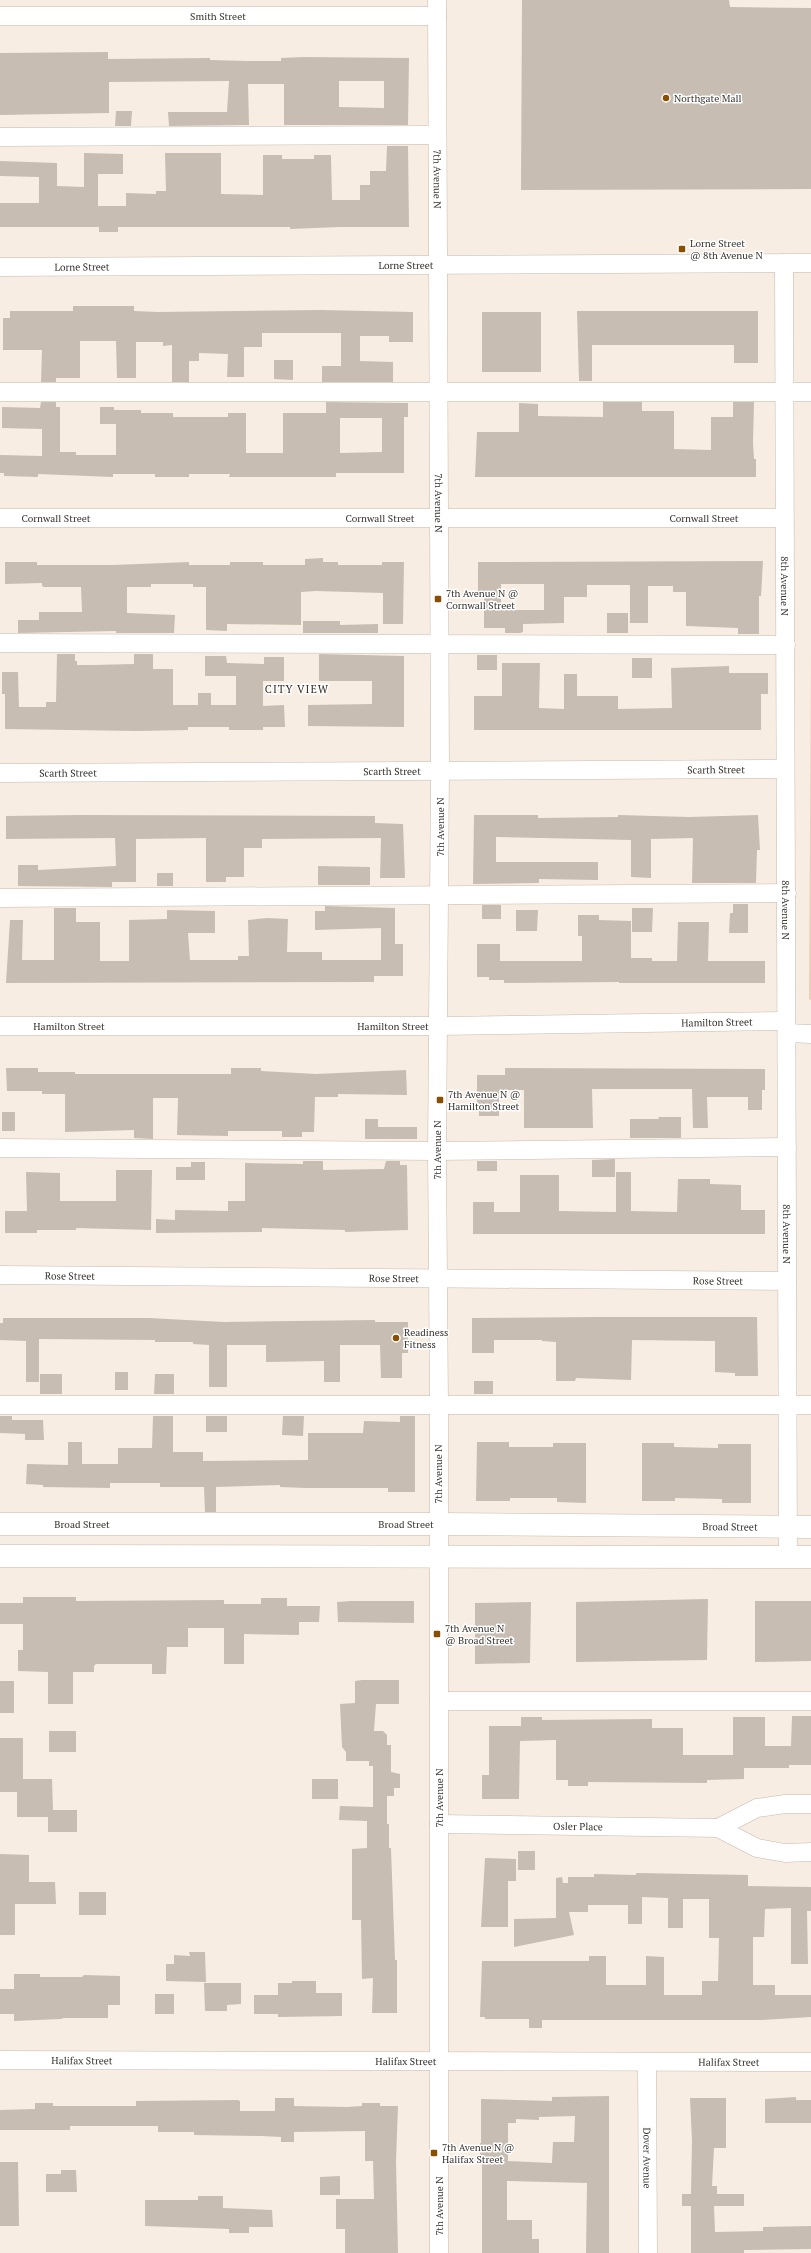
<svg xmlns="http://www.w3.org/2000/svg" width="811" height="2253" viewBox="0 0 811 2253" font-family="'PT Serif',serif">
	<rect width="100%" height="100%" fill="#f8ede3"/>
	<path fill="#e9cfb7" d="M811 650V1000L809 999Z"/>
	<path fill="#c7bdb3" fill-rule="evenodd" d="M522 0H729L730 7 811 8V189L521 190Z
		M108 52V59L210 58V60L248 61H281V58L304 57 409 58 408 125H284V84H248L249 125 169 126 168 112H227L229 81 109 82V113L0 115V53ZM339 81H384V108L339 107Z
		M116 111H132L131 126H115Z
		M387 146H408L409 227H339L290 229V227H118V232H99V227H0V203H39V177L0 176V161L57 163V186L84 187V153L123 154V174H98V206H126V193L156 194V191H166L165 153H221V194L263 195V155H282V159H314V155H331L332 200H360V185H370V171H386Z
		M73 306H134V311L158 312 321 310 413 312V342H389V336H360V361L393 362V382H322V366H341V333H262V347H244V377H227L228 354 199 353V361H189V382H172V345L163 346V342H136V378H117L116 341H80V378H56V382H41L42 350H3V318H10V311H73Z
		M577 311H758V363H734V345H592V381H579Z
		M482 312H541V372H482Z
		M274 360H293V380L274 379Z
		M41 402H56V407H60V452H76V455H116V424H100V407H114V410H141V413H173V417H228V413H246V453H283V413H326V402L408 403V417H404V473H336V477H229L230 474H189V477H155V474H113V477L38 474V477L4 476V473H0V455L42 456V429L2 428V407L40 408ZM340 418H382V452L340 453Z
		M603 402H642V411H674V449L711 450V417H733V402H754L753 443 754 459H756V477H475L477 432H519V403L538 404V416L603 417Z
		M323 558V562H338V565H382V562H404L403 624H383V593L316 591 301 592V625L227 624V631L206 630V587H193V584H151V587H127V613L175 615 174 633H116V631L18 633V620H39V612H82L81 587H44L42 586V583L5 584V562H37V565H113L189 562V565H230V562H263V565H305V559Z
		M763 561 761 596H759V634H738V628L686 626V592H673V586H648V623H630V585H587V597H564V623L523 624V632L520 633H505V628H484V598H478V562ZM501 584H544V610H501Z
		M607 613H628V633H607Z
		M303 621H340V625L378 624V633H303Z
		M57 654H75V661H77V665H92L134 664V654H153V669H173V705H198V693H211V705H236V676H205V656H226L227 663 264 664V657H284V681H263V706L284 705 285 727H263V730H229V727H188V730L137 731 5 729V694H2V672H18L19 707H46V702H56Z
		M319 654 404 656V727L308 726V705L372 704V681H319Z
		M477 655H497V670H477Z
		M632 658H652V678H632Z
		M502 663H540L539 708 564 709V674H577V696H618V709L672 708 671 668 729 666V673H768V694H761V730H474V696H502Z
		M80 815 375 816V823L403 824 405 878H380L381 838 262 839V848H244V877H226V882H206V838L136 839V882H112V887L18 886V865H38V870L116 866 115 838 6 839V816Z
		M474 815H538V818L618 817V815L689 817 758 815 760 850H757L756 883H692L693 838 651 839V878L631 877V840L496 837V862H598V880L539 879V883L473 884Z
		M318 866 370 867V885H318Z
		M157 873H173V886H157Z
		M733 904H748V933H729L730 913H733Z
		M482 905H501V919H482Z
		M325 906 395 908V944H403V976H374V982L6 983 10 920H23L22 960H54V908H76V922H100V961H129V920L167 919V910L215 911V933H188L190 960H238V956H249L248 920 267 918 288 919 287 952H322V960H381V928L315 930V911H325Z
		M632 908H653L652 932H632Z
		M516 910H538L537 931H516Z
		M578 915H599V920L631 921V958H652V961H677L678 922H709L708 961H765V983H619V982L504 983V980H489V977H477V944H500V961H582V936H578Z
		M6 1068H38V1072H75V1074H231V1068H261V1071L316 1074 406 1070 407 1095 338 1094V1097H315L314 1132H302V1137H282V1131H228V1136L177 1135 178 1098H153V1139L134 1138V1130L65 1132V1094H42V1091H7Z
		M505 1068 765 1069V1090H762V1110H748V1097H707L708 1128H693L692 1089H592L593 1128H524V1090H499V1116H479V1105H477V1075H505Z
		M2 1112H15V1131H2Z
		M658 1117H681V1138H630V1119H659Z
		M365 1119H378V1127H417V1139H365Z
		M615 1159V1177H592V1160Z
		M303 1161H323V1170L384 1169 386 1161H400V1165H407L408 1230 345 1232V1230L262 1228V1232L156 1233V1219L175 1220V1210L228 1211V1201H245V1163L303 1164Z
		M477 1161H497V1171H477Z
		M191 1162H205V1180H176V1167H191Z
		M116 1170H152L151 1230 76 1228V1230H37V1233H5V1211H27L26 1172 60 1173V1201H116Z
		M616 1172H631V1211L677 1212 678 1179H710V1184L741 1185V1210H765V1234H473V1202H494V1212H520V1175H559V1211L616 1212Z
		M596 1317H757L758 1376H735V1373L715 1372V1341L632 1340 631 1380 576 1378 575 1381H556V1342L542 1341V1340H494V1353H472V1318Z
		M3 1318H149L224 1322 375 1320V1322H408V1353H402V1378H381L380 1345H340V1382H324V1361L266 1362V1345H227V1387H209V1345L193 1344V1342H155V1340L39 1339V1382H26V1341L0 1340V1323H3Z
		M115 1372H128V1390H115Z
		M40 1374H62V1394H40Z
		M155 1374H174V1394H154Z
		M474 1381H493V1394H474Z
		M0 1416H12V1420H43L44 1440H25V1434L0 1433Z
		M153 1416H173V1452H203V1461L308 1460V1433H363L364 1421 400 1422V1416H415V1492H388V1488H306L280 1487V1485L216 1487V1512H205L204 1487H160V1483H110V1488L43 1487V1485L26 1484 27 1464 68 1465V1442H82V1464H118V1448H152Z
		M206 1416H227V1432H206Z
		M283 1416H304L303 1436 282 1435Z
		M477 1442H509V1447H553V1443H586V1503L557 1502V1498H510V1501H476Z
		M642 1443H674V1447L718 1448V1444H751V1503H722V1499L675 1498V1501H642Z
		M23 1597H76V1601L224 1600V1604H261V1598H287V1606H320L319 1622H299V1635L244 1634V1664H224V1628H188V1647H167L166 1674H152V1664H96L94 1666V1672H73V1704H48V1672L18 1671V1650H23V1624H0V1603H23Z
		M708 1599 707 1660 576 1662V1602Z
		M351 1601H414V1623L338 1622 337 1602Z
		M755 1601H811V1661L755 1662Z
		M531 1602 530 1663 475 1664V1603Z
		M362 1680H399V1704H376L374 1731H383L387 1735V1745H391V1772L400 1774V1788H394V1796H387V1824H389V1848H391L395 1960H397V2013H372L373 1978 362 1979 361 1920H352V1849L367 1848V1821L339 1820 340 1806 373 1807V1766H369V1761H346V1752L342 1747 340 1704 355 1703V1681Z
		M0 1681H14V1713H0Z
		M792 1716H811V1765H789V1768H744V1779L707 1780V1783L588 1782V1786H568V1780H556V1740L520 1741 519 1799H482V1775H489V1726H521V1717H542V1720L652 1719V1728H683V1755H733V1717H765V1746H791Z
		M49 1731H76V1752H49Z
		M0 1738H23V1779H52L53 1810H77V1832H48V1817H17V1792H0Z
		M312 1779H338V1799H312Z
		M518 1851H535V1870H518Z
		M0 1854 29 1855V1882H55L56 1904H15V1935H0Z
		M485 1858 516 1859V1881H508V1927H481Z
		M636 1873 748 1875V1886L811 1887V1911H807L808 1964H791V1908L765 1909 764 1937H753V1985H775V1995H811V2017L762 2020H542V2028H529V2019H485V2017H480L482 1961H589V1956H606V1985H646V1956L664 1957V1995H702V1981H718L719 1938H709V1899H683V1928H668V1898L642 1897V1924H628V1905H588V1912H569L574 1935 514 1947V1919L556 1918V1878L562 1877 563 1883H568V1877H594V1874L636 1875Z
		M79 1892H106V1915H79Z
		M189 1952H205L206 1982 166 1981V1964H174V1955L190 1956Z
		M14 1974H40V1977H82L84 1975 120 1976V2005H108V2018H64L61 2019 14 2021V2014H0V1989H14Z
		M292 1981H316V1993H342V2016L278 2017V2014H254V1995H278V1983H292Z
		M204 1983H241V2004L227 2005V2011H205Z
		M155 1994H174V2014H155Z
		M609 2096V2253H586L587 2183 507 2181V2220H532V2239H539V2253H482V2161H480V2143H481V2099L552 2101V2097ZM575 2116 574 2142H553L552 2163 508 2161V2123H516V2119L539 2120V2117Z
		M796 2097V2100H811V2123H765V2099Z
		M275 2098H294V2106L347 2107 362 2106V2103H380V2106H398L396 2161 398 2253H345V2229H336V2199H374L373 2161H365V2131L294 2132V2142H281V2137L261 2136 194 2135V2132H158V2126H70V2130H0V2110L35 2109V2103H53V2106H136V2101L238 2100 240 2101V2111H275Z
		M690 2098H726V2148H714L712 2186H717V2194H744V2206H714L715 2232 763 2231V2227L811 2226V2249L744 2250V2253H691V2206H682V2194H691L692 2141Z
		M0 2162H18L19 2226H0Z
		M61 2170H76L77 2192H46V2174H61Z
		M340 2176V2195H320V2177Z
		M198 2196H223V2208L272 2210 273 2227H249V2233H229V2229L145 2226V2200H198Z"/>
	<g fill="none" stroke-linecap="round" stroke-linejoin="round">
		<defs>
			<g id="minor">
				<path id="s1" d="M437 0 440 772 437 1151 439 1404V2253"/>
				<path id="s2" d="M0 16H437"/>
				<path d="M0 137 437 135"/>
				<path id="s3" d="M784 263 788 1557"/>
				<path id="s4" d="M0 267 811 263"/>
				<path d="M0 392H811"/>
				<path id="s5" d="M0 518H784"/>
				<path d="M0 643 786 645"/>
				<path id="s6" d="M0 773 785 769"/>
				<path d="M0 898 787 893"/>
				<path id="s7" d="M0 1026H439L786 1021"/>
				<path d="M787 1033 811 1034"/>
				<path d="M0 1148 437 1151 787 1147"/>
				<path id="s8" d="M0 1275 787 1281"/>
				<path d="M0 1405H811"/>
				<path d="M439 1701H811"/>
				<path id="s9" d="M439 1824 718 1828 757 1848 785 1853 811 1852"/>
				<path d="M718 1828 757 1808 785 1804H811"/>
				<path id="s10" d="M0 2060 811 2062"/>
				<path id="s11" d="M647 2063 648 2253"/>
			</g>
			<g id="major">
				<path id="s12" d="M0 1524H438L811 1527"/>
				<path d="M0 1556 811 1557"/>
			</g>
		</defs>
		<use href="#minor" stroke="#c5bab0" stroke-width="19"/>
		<use href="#major" stroke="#c5bab0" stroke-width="23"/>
		<use href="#minor" stroke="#fff" stroke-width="18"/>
		<use href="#major" stroke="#fff" stroke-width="22"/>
	</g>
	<g fill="#895003" stroke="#fff" stroke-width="1.5">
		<circle cx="666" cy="98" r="4"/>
		<rect x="678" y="245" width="8" height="8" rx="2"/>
		<rect x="434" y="595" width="8" height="8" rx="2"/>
		<rect x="436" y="1096" width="8" height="8" rx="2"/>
		<circle cx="396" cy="1338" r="4"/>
		<rect x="433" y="1630" width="8" height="8" rx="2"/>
		<rect x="430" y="2149" width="8" height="8" rx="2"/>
	</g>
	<g text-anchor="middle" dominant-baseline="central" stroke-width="3" stroke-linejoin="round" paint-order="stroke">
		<g font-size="10" fill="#37332f" stroke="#fff">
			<text stroke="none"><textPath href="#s2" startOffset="218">Smith Street</textPath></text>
			<text stroke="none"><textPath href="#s1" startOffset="179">7th Avenue N</textPath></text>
			<text stroke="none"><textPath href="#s4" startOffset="406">Lorne Street</textPath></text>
			<text stroke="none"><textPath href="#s4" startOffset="82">Lorne Street</textPath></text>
			<text stroke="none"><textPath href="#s1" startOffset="503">7th Avenue N</textPath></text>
			<text stroke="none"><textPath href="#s5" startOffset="56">Cornwall Street</textPath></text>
			<text stroke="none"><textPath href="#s5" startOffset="380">Cornwall Street</textPath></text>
			<text stroke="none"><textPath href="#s5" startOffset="704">Cornwall Street</textPath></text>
			<text stroke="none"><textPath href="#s3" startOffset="323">8th Avenue N</textPath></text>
			<text stroke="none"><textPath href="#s6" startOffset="716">Scarth Street</textPath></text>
			<text stroke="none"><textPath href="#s6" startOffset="392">Scarth Street</textPath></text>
			<text stroke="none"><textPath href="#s6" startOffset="68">Scarth Street</textPath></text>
			<text transform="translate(440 827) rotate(-90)">7th Avenue N</text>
			<text stroke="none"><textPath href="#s3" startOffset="647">8th Avenue N</textPath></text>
			<text stroke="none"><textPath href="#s7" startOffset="717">Hamilton Street</textPath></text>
			<text stroke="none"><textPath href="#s7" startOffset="69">Hamilton Street</textPath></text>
			<text stroke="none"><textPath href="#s7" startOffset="393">Hamilton Street</textPath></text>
			<text transform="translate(437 1150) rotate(-90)">7th Avenue N</text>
			<text stroke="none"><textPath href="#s3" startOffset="971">8th Avenue N</textPath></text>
			<text stroke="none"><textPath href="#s8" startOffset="70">Rose Street</textPath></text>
			<text stroke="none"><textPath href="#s8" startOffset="394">Rose Street</textPath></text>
			<text stroke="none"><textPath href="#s8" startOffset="718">Rose Street</textPath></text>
			<text transform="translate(438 1474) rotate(-90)">7th Avenue N</text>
			<text stroke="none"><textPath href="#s12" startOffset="82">Broad Street</textPath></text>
			<text stroke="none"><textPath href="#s12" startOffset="406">Broad Street</textPath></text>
			<text stroke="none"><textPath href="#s12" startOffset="730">Broad Street</textPath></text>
			<text transform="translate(439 1798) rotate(-90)">7th Avenue N</text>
			<text stroke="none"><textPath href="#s9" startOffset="139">Osler Place</textPath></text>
			<text stroke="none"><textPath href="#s10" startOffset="82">Halifax Street</textPath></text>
			<text stroke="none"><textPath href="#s10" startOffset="406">Halifax Street</textPath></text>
			<text stroke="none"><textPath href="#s10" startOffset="729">Halifax Street</textPath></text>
			<text stroke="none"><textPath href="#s11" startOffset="95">Dover Avenue</textPath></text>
			<text transform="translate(439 2206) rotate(-90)">7th Avenue N</text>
		</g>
		<g font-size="10" fill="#37332f" stroke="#fff" text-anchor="start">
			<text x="674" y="98">Northgate Mall</text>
			<text x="690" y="243">Lorne Street<tspan x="690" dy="12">@ 8th Avenue N</tspan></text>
			<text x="446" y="593">7th Avenue N @<tspan x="446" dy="12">Cornwall Street</tspan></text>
			<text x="448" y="1094">7th Avenue N @<tspan x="448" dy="12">Hamilton Street</tspan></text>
			<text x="404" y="1332">Readiness<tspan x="404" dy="12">Fitness</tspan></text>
			<text x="445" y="1628">7th Avenue N<tspan x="445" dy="12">@ Broad Street</tspan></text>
			<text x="442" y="2147">7th Avenue N @<tspan x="442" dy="12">Halifax Street</tspan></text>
		</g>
		<g font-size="11" letter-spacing="1" fill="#342c25" stroke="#fff">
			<text x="297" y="689">CITY VIEW</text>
		</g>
	</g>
</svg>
